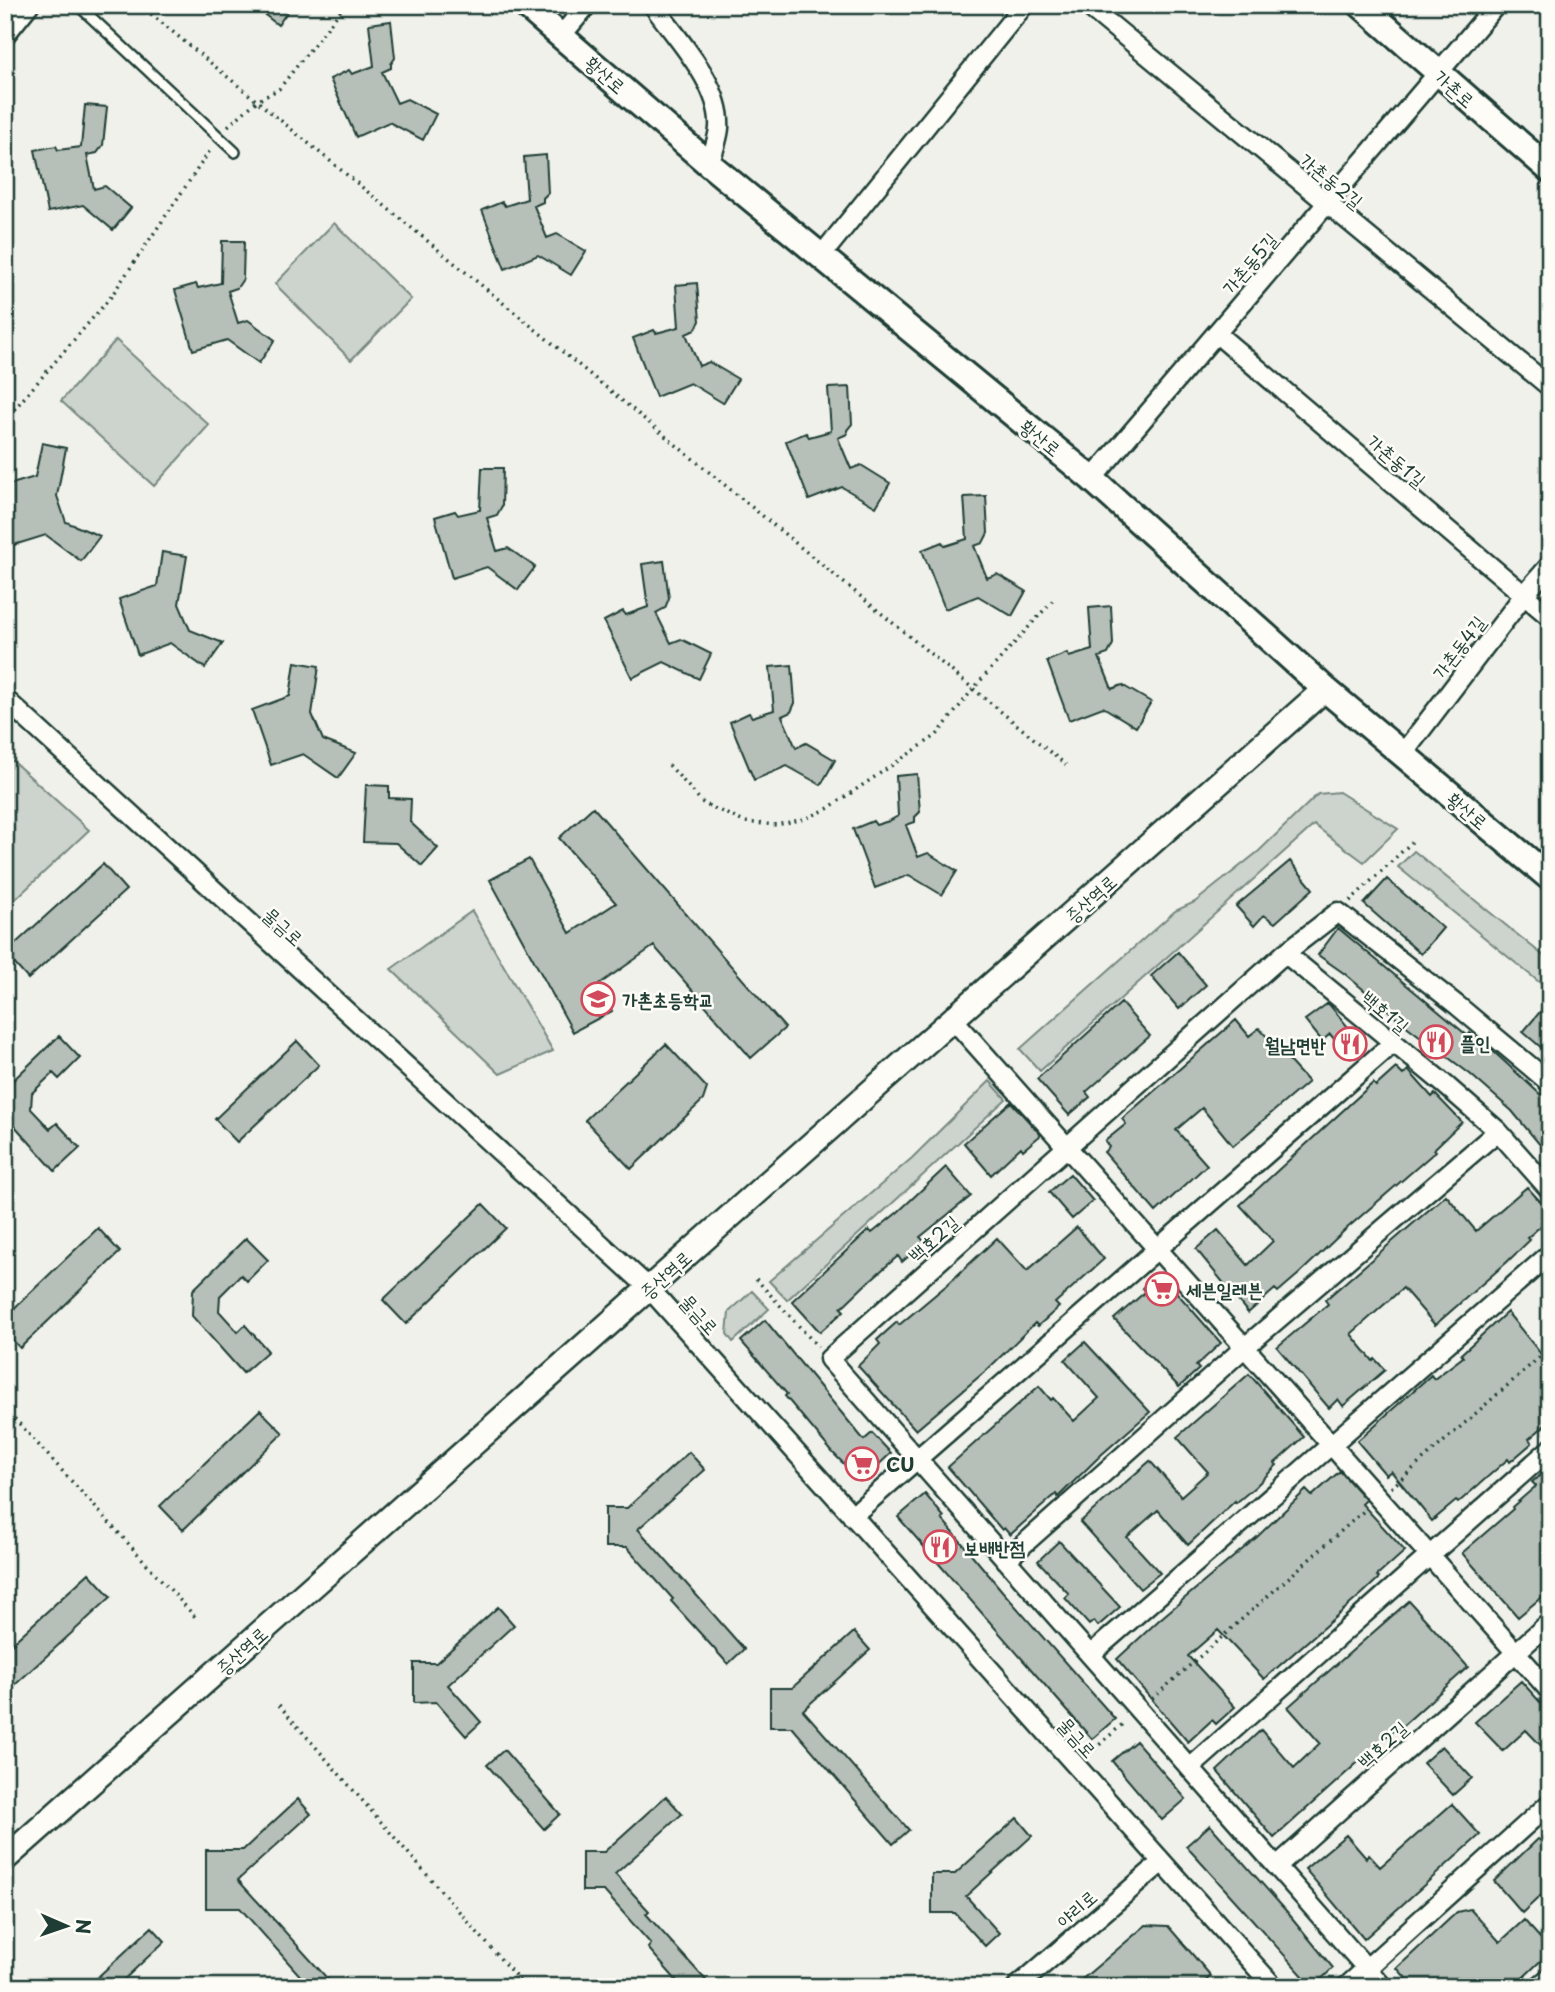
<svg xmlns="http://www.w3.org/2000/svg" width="1555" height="1992" viewBox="0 0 1555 1992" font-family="'Playpen Sans','Poor Story',sans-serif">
	<rect width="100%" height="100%" fill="#f0f1eb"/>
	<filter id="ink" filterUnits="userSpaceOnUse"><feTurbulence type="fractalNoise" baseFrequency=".0143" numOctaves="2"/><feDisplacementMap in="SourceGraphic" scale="14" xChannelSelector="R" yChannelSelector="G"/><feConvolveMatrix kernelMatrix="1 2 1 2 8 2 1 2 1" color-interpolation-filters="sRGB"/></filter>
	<g filter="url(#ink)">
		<path fill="#cdd3cd" stroke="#768880" stroke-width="2" d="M334 223 411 299 351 360 275 284Z
			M116 340 209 425 154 486 61 401Z
			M5 754 89 830 5 909Z
			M1339 792 1398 829 1364 862 1314 825 1040 1071 1020 1049 1175 911 1195 902 1259 851 1318 794Z
			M1414 851 1550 961V991L1398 867Z
			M472 911 553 1051 500 1074 391 969Z
			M990 1081 1006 1099 787 1300 769 1281 912 1158Z
			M752 1291 769 1309 733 1342 727 1334 729 1312Z"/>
		<path fill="#b6bfb8" stroke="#1f3d34" stroke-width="2" d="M252 5H292L278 25Z
			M391 21 395 58 391 64V68L382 72 397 103 407 99 436 114 423 140 389 122 356 137 330 79 349 70 352 74 374 66 369 24Z
			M85 105 107 107 103 145 97 153 87 155 94 189 105 186 131 208 113 230 83 205 48 212 35 150 56 146 58 150 81 147Z
			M546 155 548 193 543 198V202L534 206 547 238 557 234 586 251 571 275 538 255 505 269 482 210 502 202 505 206 527 199 524 157Z
			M222 241H244L243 279 237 288 228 291 238 323 248 320 275 340 259 363 227 340 193 350 175 290 196 284 198 288 221 283Z
			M697 283 700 321 695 330 686 334 699 366 709 362 738 379 723 403 690 383 656 397 633 338 654 330 656 333 679 327 676 285Z
			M850 387 852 424 847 430V434L838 438 851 469 861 465 890 483 876 507 842 487 809 500 786 441 806 433 809 437 831 431 828 388Z
			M42 443 66 448 57 496 66 522 100 536 81 561 46 535 14 545 5 516V486L35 477Z
			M482 468H503L502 506 497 515 487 518 497 551 508 548 535 567 518 590 487 567 452 578 435 517 455 511 458 515 480 510Z
			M986 496 988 533 983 543 974 546 987 578 997 574 1026 591 1012 616 978 596 945 609 922 550 942 542 945 546 967 539 964 497Z
			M162 552 187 556 179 604 190 630 223 643 205 668 170 643 138 655 119 599 157 586Z
			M664 561 669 598 665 608 656 613 671 643 681 639 711 654 699 679 664 662 632 678 604 621 623 611 626 615 648 607 642 564Z
			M1111 606 1113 644 1108 654 1099 657 1112 689 1122 685 1151 702 1136 727 1103 707 1069 720 1047 661 1067 653 1069 657 1092 650 1089 608Z
			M295 662 319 666 312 714 323 740 356 753 338 778 303 754 271 765 252 710 290 696Z
			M792 665 795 703 791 712 782 716 796 748 806 743 835 760 821 785 787 766 754 780 730 722 749 713 752 717 774 710 770 667Z
			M917 774 920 812 915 817V822L906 825 918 857 928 853 957 871 942 895 909 875 875 888 853 829 873 821 876 825 889 821 898 816 896 776Z
			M366 785 389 786V798L411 799 410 822 438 848 422 866 396 843 363 842Z
			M593 807 785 1028 751 1058 654 946 598 985 612 1011 573 1032 490 880 529 859 570 933 616 903 559 838Z
			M1290 861 1313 889 1275 923 1264 915 1254 926 1236 906Z
			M103 864 126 890 28 979 5 953Z
			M1387 879 1443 928 1421 954 1364 904Z
			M1338 928 1468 1036 1470 1033 1494 1052 1541 1095 1544 1092 1550 1094V1157L1512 1111 1470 1074 1409 1028 1345 974 1318 955Z
			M1178 952 1206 985 1179 1009 1151 976Z
			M1550 1000V1055L1523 1032Z
			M1121 1003 1150 1036 1086 1092 1090 1097 1069 1115 1037 1079Z
			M1328 1003 1363 1045 1348 1056 1330 1034 1322 1041 1305 1020Z
			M1236 1020 1249 1036 1259 1028 1308 1082 1233 1146 1202 1108 1176 1130 1207 1165 1156 1212 1104 1152 1109 1147 1105 1141 1126 1124 1122 1119Z
			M59 1036 80 1058 59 1079 53 1073 32 1093 31 1109 50 1129 57 1123 80 1148 55 1171 5 1115V1088Z
			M297 1041 319 1065 237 1142 215 1119Z
			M666 1044 707 1088 703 1100 631 1169 585 1120Z
			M1396 1068 1403 1075 1408 1070 1432 1097 1435 1094 1462 1122 1434 1149 1436 1151 1345 1230 1300 1273 1278 1292 1275 1289 1248 1313 1196 1249 1218 1230 1248 1265 1273 1241 1240 1205 1373 1083 1376 1086Z
			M1011 1102 1041 1135 1023 1150 1021 1147 991 1175 964 1143Z
			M946 1167 971 1196 920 1237 925 1242 902 1262 898 1256 867 1283 841 1308 844 1311 820 1332 792 1301 869 1230 872 1233 898 1212Z
			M1070 1174 1093 1201 1072 1219 1049 1192Z
			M1527 1187 1550 1212V1218L1527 1238 1530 1240 1506 1263 1435 1325 1403 1288 1351 1334 1373 1361 1375 1359 1385 1370 1343 1406 1338 1399 1329 1408 1277 1347 1328 1304 1325 1300 1446 1195 1476 1231Z
			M483 1204 506 1228 406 1324 383 1300Z
			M1077 1227 1104 1259 1055 1303 1059 1307 1038 1326 1035 1323 988 1369 916 1430 858 1366 880 1344 877 1340 897 1322 899 1325 948 1284 997 1238 1027 1271Z
			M98 1228 120 1252 20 1348 5 1332V1317Z
			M246 1238 268 1260 247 1281 241 1275 220 1296 219 1311 238 1332 245 1325 268 1351 243 1373 192 1316 193 1290Z
			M1155 1276 1163 1277 1221 1343 1196 1366 1199 1369 1179 1387 1114 1319 1145 1292 1142 1288Z
			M1507 1312 1550 1365V1421L1529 1439 1532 1443 1510 1462 1508 1459 1458 1503 1456 1501 1432 1521 1391 1471 1386 1475 1357 1441 1431 1375 1434 1379 1463 1357 1461 1354Z
			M765 1320 864 1440 872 1433 891 1453 866 1477 855 1475 833 1453 785 1396 787 1394 741 1341Z
			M1085 1342 1150 1412 1101 1455 1058 1497 1056 1494 1010 1535 1004 1528 1002 1530 948 1467 1039 1386 1051 1400 1053 1398 1074 1421 1099 1398 1065 1360Z
			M1249 1374 1304 1437 1275 1463 1277 1465 1256 1486 1236 1503 1235 1501 1188 1545 1158 1510 1127 1537 1160 1573 1140 1589 1080 1522 1150 1461 1181 1496 1208 1472 1177 1437Z
			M260 1410 283 1433 183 1530 160 1506Z
			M689 1452 705 1470 638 1529 744 1649 728 1664 671 1601 673 1599 627 1547H605V1508H627Z
			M1550 1467V1590L1518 1617 1462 1553 1513 1509 1512 1507 1536 1486 1532 1482Z
			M1340 1471 1366 1500 1362 1504 1405 1551 1377 1576 1379 1578 1363 1593 1264 1679 1218 1630 1188 1656 1235 1707 1216 1724 1212 1720 1188 1742 1117 1659 1159 1620 1257 1537 1306 1490 1312 1496Z
			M925 1494 944 1517 942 1519 1003 1592 1115 1719 1092 1739 898 1517Z
			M1059 1541 1120 1607 1098 1626 1094 1621 1089 1625 1065 1598 1069 1594 1038 1561Z
			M89 1573 111 1597 5 1694V1650Z
			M1409 1601 1468 1667 1398 1730 1396 1728 1274 1838 1217 1771 1261 1730 1294 1768 1320 1743 1288 1707Z
			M498 1607 514 1625 448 1685 481 1722 466 1736 436 1702 414 1703V1663H436Z
			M854 1632 870 1650 803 1710 909 1830 893 1844 792 1727H770V1688H792Z
			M1521 1681 1550 1713V1755L1526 1730 1503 1751 1475 1722Z
			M1136 1741 1186 1799 1162 1820 1112 1761Z
			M1442 1746 1472 1778 1453 1795 1423 1763Z
			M504 1750 560 1814 544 1829 487 1765Z
			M666 1796 682 1814 615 1874 649 1911 646 1914 712 1987H682L648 1948 651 1944 604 1891H582V1852H604Z
			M298 1799 311 1814 238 1880 335 1987H310L240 1908H206V1850H243Z
			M1452 1804 1480 1835 1364 1939 1305 1869 1346 1835 1366 1858 1369 1855 1380 1867Z
			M1017 1818 1032 1836 966 1896 999 1933 985 1946 955 1913H932V1874H955Z
			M1210 1825 1288 1913 1333 1968 1313 1987 1186 1846Z
			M1550 1832V1887L1522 1913 1494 1881 1538 1839 1541 1841Z
			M1470 1909 1500 1942 1524 1920 1550 1949V1952L1513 1987H1414L1397 1968 1457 1912Z
			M1146 1925 1168 1926 1211 1976 1199 1987H1073Z
			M152 1927 165 1941 116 1987H87Z"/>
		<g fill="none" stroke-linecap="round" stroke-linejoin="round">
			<defs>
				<path id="service" d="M78 5 235 152"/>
				<path id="minor" d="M653 5C676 38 722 85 719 128 718 139 713 153 709 164
					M1087 5 1550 387
					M5 35 29 5
					M561 36 587 5
					M821 256 1024 5
					M1217 334 1550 617
					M1092 479 1496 5
					M5 699 649 1288 1274 1987
					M1402 755 1524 595 1550 565
					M1285 953 1443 1083 1498 1131 1550 1190
					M953 1019 1550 1691
					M852 1516 1392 1044
					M1006 1560 1244 1348 1498 1131
					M1090 1655 1550 1254
					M1190 1768 1550 1449
					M1277 1866 1550 1622
					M1017 1987 1162 1862
					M1346 1987 1550 1803
					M1383 1987 829 1359 1285 953 1338 912 1458 1006 1550 1083
					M1538 1987 1550 1977"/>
				<path id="tertiary" d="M5 1859 1325 689"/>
				<path id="secondary" d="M525 5 709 164 1092 479 1325 689 1550 878
					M1361 5 1550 170"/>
			</defs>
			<use href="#service" stroke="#1f3d34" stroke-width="14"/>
			<use href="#minor" stroke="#1f3d34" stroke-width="23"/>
			<use href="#tertiary" stroke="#1f3d34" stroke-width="28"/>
			<use href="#secondary" stroke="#1f3d34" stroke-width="30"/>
			<path stroke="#1f3d34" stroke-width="3.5" stroke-dasharray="2 5" stroke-linecap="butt" d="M140 5 1066 765
				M228 126 257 101 279 89 345 5
				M5 420 110 298 211 149
				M669 765 703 803 744 822 776 825 805 819 827 809 937 735 973 689 1054 599
				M1350 901 1412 842
				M756 1279 818 1347
				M5 1408 197 1619
				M1391 1488 1550 1348
				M1152 1699 1366 1509
				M279 1705 525 1987
				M1089 1754 1125 1722"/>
			<use href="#service" stroke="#fdfcf7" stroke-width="9"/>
			<use href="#minor" stroke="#fdfcf7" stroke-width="18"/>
			<use href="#tertiary" stroke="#fdfcf7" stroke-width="23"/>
			<use href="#secondary" stroke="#fdfcf7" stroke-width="24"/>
		</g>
	</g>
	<defs>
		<symbol id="school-ring" viewBox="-11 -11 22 22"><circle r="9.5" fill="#fdfcf7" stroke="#d1495b" stroke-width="1.5"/><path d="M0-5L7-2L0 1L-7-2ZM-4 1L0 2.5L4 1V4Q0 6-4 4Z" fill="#d1495b"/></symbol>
		<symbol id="restaurant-ring" viewBox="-11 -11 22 22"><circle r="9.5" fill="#fdfcf7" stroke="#d1495b" stroke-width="1.5"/><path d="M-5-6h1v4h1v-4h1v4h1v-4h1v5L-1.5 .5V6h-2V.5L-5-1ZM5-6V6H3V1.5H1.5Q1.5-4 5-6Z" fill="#d1495b"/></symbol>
		<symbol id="supermarket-ring" viewBox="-11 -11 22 22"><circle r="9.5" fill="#fdfcf7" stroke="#d1495b" stroke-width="1.5"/><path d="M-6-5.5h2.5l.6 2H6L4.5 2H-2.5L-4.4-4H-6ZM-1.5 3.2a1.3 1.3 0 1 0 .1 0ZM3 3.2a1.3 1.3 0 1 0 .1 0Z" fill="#d1495b"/></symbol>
	</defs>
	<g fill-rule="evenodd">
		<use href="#school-ring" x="579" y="980" width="38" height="38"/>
		<use href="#restaurant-ring" x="1417" y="1023" width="38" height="38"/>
		<use href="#restaurant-ring" x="1331" y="1025" width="38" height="38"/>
		<use href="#supermarket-ring" x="1143" y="1270" width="38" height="38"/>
		<use href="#supermarket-ring" x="843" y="1445" width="38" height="38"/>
		<use href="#restaurant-ring" x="921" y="1528" width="38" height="38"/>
	</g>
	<g text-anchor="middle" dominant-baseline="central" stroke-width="5" stroke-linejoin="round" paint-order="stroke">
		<g font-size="19" fill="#1f3d34" stroke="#fdfcf7">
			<text transform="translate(606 74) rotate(41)">황산로</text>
			<text transform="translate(1455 88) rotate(41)">가촌로</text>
			<text transform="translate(1332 180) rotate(39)">가촌동2길</text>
			<text transform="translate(1249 263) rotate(-50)">가촌동5길</text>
			<text transform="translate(1041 437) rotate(39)">황산로</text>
			<text transform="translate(1397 460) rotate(40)">가촌동1길</text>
			<text transform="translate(1458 647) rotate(-53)">가촌동4길</text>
			<text transform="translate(1468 810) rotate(40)">황산로</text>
			<text transform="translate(1090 898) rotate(-42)">증산역로</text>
			<text transform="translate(284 926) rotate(42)">물금로</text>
			<text transform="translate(1386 1011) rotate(40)">백호1길</text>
			<text transform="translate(933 1238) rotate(-41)">백호2길</text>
			<text transform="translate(665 1274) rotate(-42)">증산역로</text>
			<text transform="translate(700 1314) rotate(48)">물금로</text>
			<text transform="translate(241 1650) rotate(-42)">증산역로</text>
			<text transform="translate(1078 1737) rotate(48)">물금로</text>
			<text transform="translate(1382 1744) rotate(-42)">백호2길</text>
			<text transform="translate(1076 1908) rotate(-41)">야리로</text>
		</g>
		<g font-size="19" font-weight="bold" fill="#1f3d34" stroke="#fdfcf7" text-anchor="start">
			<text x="622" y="999">가촌초등학교</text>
			<text x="1460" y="1042">플인</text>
			<text x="1326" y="1044" text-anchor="end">월남면반</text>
			<text x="1186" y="1289">세븐일레븐</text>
			<text x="886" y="1464">CU</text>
			<text x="964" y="1547">보배반점</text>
		</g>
	</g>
	<rect width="1555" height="1992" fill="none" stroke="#fdfcf7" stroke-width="28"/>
	<rect x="14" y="14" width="1527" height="1964" fill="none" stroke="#1f3d34" stroke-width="2.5" filter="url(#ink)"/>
	<g transform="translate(66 1926) rotate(92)" stroke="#fdfcf7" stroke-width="5" paint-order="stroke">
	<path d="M0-5L12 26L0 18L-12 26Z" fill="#1f3d34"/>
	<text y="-10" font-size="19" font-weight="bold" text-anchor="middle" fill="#1f3d34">N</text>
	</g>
</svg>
